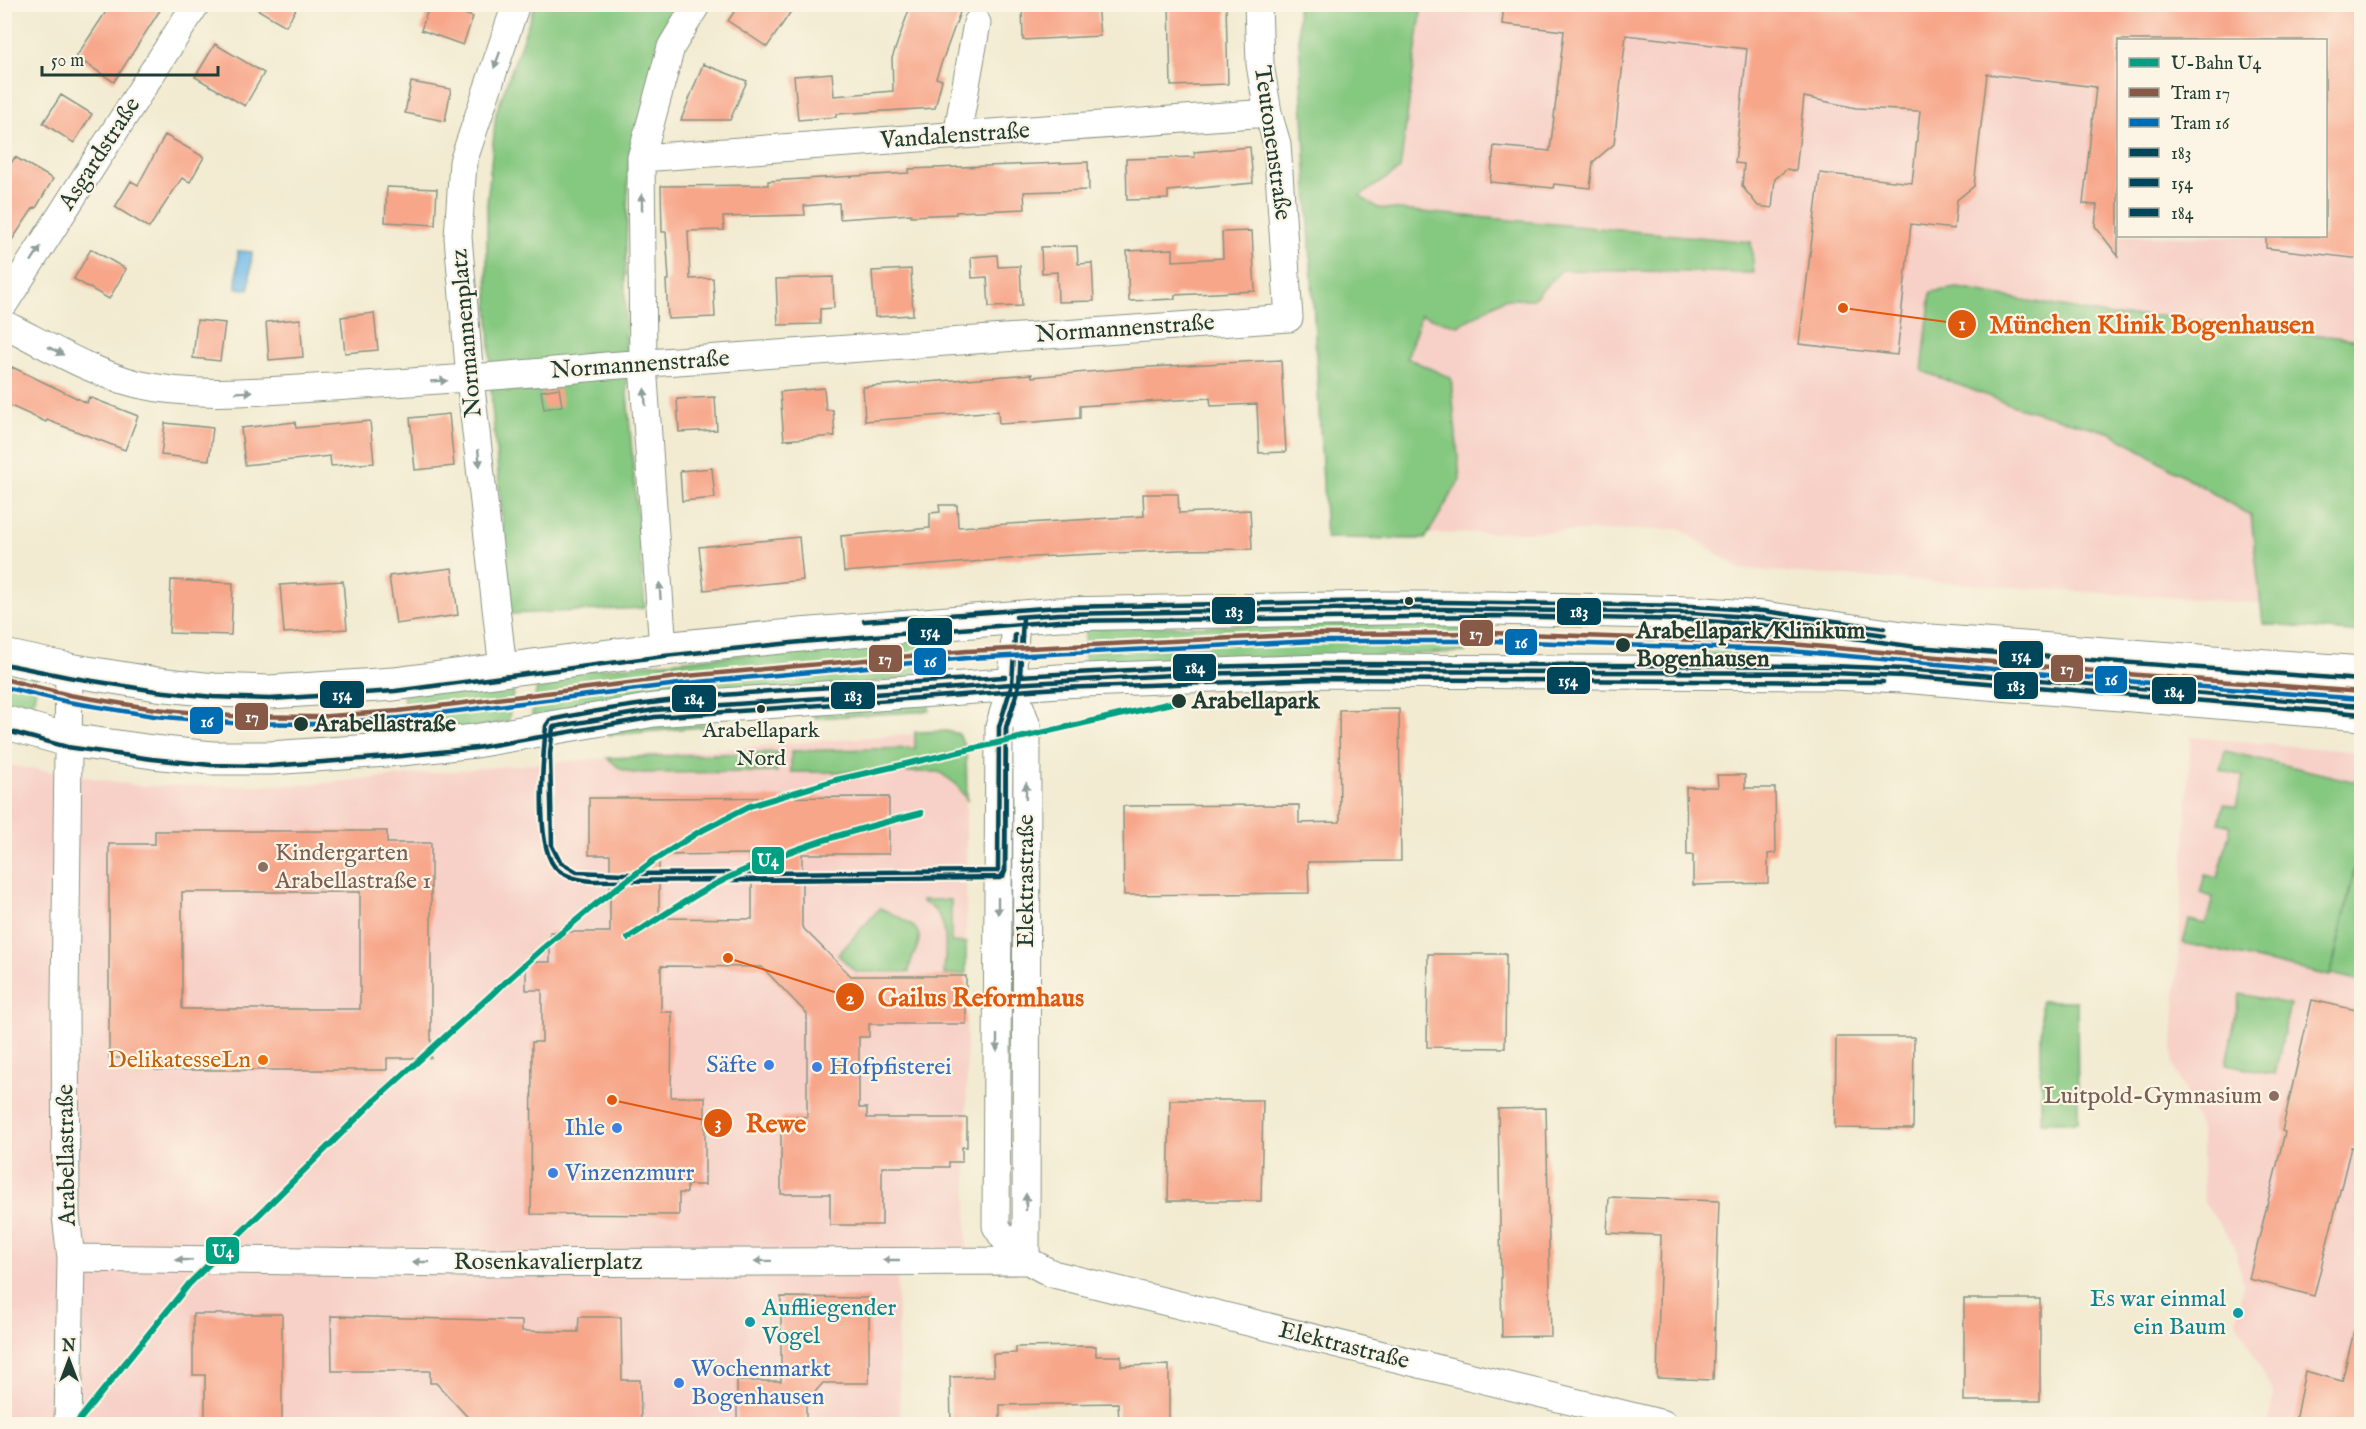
<svg xmlns="http://www.w3.org/2000/svg" width="2366" height="1429" viewBox="0 0 2366 1429" font-family="'IM FELL English',serif">
	<rect width="100%" height="100%" fill="#fcf5e5"/>
	<filter id="ink" filterUnits="userSpaceOnUse"><feTurbulence type="fractalNoise" baseFrequency=".0167" numOctaves="2"/><feDisplacementMap in="SourceGraphic" scale="12" xChannelSelector="R" yChannelSelector="G"/><feConvolveMatrix kernelMatrix="1 2 1 2 8 2 1 2 1" color-interpolation-filters="sRGB"/></filter>
	<filter id="wash" filterUnits="userSpaceOnUse"><feTurbulence type="fractalNoise" baseFrequency=".008" numOctaves="4" result="noise"/><feDisplacementMap in="SourceGraphic" scale="24" xChannelSelector="R" yChannelSelector="G"/><feGaussianBlur stdDeviation="1.35" result="paint"/><feColorMatrix in="noise" values="0 0 0 0 0 0 0 0 0 0 0 0 0 0 0 0 0 1.4 0 .05"/><feComposite in="paint" operator="in"/></filter>
	<g filter="url(#wash)">
		<rect width="100%" height="100%" fill="#f2ebd1"/>
		<path fill="#f7d1c8" fill-rule="evenodd" d="M1311 5H2361V380L2284 605 1740 569 1681 529 1336 536ZM2118 40H2326V236H2118Z
			M946 731 954 732 962 737 966 749 967 1272H897L900 1424H5L4 764 141 786 303 785 495 767Z
			M2191 737 2361 752V1424H2267L2274 1395 2236 1320 2243 1283 2234 1245 2204 1203 2201 1131 2172 1062Z"/>
		<path fill="#85c880" stroke="#52825a" stroke-width="1.5" d="M535 5H683L629 153 625 282 627 393 645 608 511 614 492 407 487 269V204L496 113Z
			M1297 5H1422L1400 169 1360 196 1378 208 1751 242 1754 273 1562 270 1533 299H1504L1458 326 1421 315 1407 358 1451 378 1460 480 1425 539 1326 538Z
			M1958 288 2112 316H2160L2361 340V633L2263 624 2251 516 2112 433 2017 407 1922 371 1931 292Z
			M1466 621 1465 652 1085 668V628Z
			M1697 624 2361 682V707L1695 665Z
			M946 634 940 675 531 720 539 675Z
			M4 670 38 679 31 713 5 705Z
			M516 678 508 722 408 737 403 695Z
			M929 704V711L814 718V711Z
			M711 719 712 726 609 735 608 728Z
			M946 731 959 734 966 749 967 800 956 784 939 772H791V751L915 748V732Z
			M2225 751 2361 783V840L2330 976 2183 943 2189 920 2206 924 2213 897 2200 893 2205 875 2218 878 2231 826 2219 823 2224 804 2236 807 2243 776 2220 770Z
			M777 752V772L632 773 621 769 607 758Z
			M2361 844 2362 981H2361L2331 974Z
			M922 900H951V942L966 943V974L944 975C945 949 952 914 922 902Z
			M880 908C891 914 922 924 919 940 917 952 910 958 909 972H856L838 955Z
			M2240 994 2290 1004 2275 1074 2226 1064Z
			M2041 1001H2077L2078 1122H2041Z"/>
		<path fill="#71bae9" stroke="#487c8e" stroke-width="1.5" d="M238 251 252 252 249 289 236 288Z"/>
		<g id="blocks">
			<path fill="#f7a689" fill-rule="evenodd" d="M111 4H164L114 82 76 57Z
				M248 4H299L286 26Z
				M430 4H436L473 17 463 45 421 30Z
				M739 4H796L767 47 728 21Z
				M911 4H963L936 78 942 80 935 108 836 114V117L798 120 794 76 832 73 834 96 893 91 892 58Z
				M1040 4H1097L1100 36 1023 40 1022 8H1041Z
				M1169 4H1226L1228 84 1171 86Z
				M1504 4H2361V259L2266 248V236H2325V40H2118V256L2095 226 2097 205 2083 204 2096 87 1987 74 1974 186 1957 200 1954 229 1911 224 1897 355 1799 344 1820 173 1912 183 1920 111 1856 108 1804 97 1796 171 1787 169 1775 179 1772 208 1758 206 1742 186 1744 164 1735 163 1747 49 1626 35 1614 144 1593 162 1590 188 1554 184 1553 188 1490 182 1494 146 1550 151 1564 31 1502 24Z
				M215 44 264 73 245 106 195 77Z
				M703 64 747 81 730 120H681Z
				M411 82 451 89 445 121 405 113Z
				M61 95 92 114 74 143 43 123Z
				M165 135 204 157 190 182 182 178 149 228 115 207 131 181 138 185Z
				M1250 147 1253 183 1168 191V199L1127 200 1126 159 1195 157 1194 152Z
				M15 157 53 179 36 208 34 207 4 252V174Z
				M1088 162 1089 190 1024 192 1025 209 956 212V214L911 216V214L840 219 839 203 804 206 805 215 723 217 724 230 688 231 690 279 713 278 715 317 668 319 666 280H669L666 232H662L661 186 768 185V181L909 173V169Z
				M387 187 437 189 435 225 385 222Z
				M1252 231 1255 291 1175 295V299L1129 301 1127 251 1173 249V261L1223 258 1222 232Z
				M1077 246 1078 264 1092 263 1094 301 1058 302 1057 272 1042 273 1041 247Z
				M91 249 126 269 109 299 74 279Z
				M997 255 998 267 1020 266 1022 306 989 307 987 277 972 278 971 257Z
				M911 269 913 315 875 317 872 271Z
				M833 277 834 308 820 309V324L778 325 776 279Z
				M374 313 378 350 345 353 341 317Z
				M300 319 303 357 269 360 266 322Z
				M197 320 225 323 220 361 193 358Z
				M1281 360 1286 452 1259 453 1257 404 1211 406 1210 398 1080 406V418L1035 422 999 424 998 411 865 421 863 387 1032 374V377L1132 368Z
				M12 367 87 403 89 397 138 416 125 450 47 420 46 422 4 403V384Z
				M559 388 562 406 544 409 541 391Z
				M824 388 826 410H833L835 436 784 440 780 392Z
				M715 397 717 430 679 432 677 399Z
				M449 414 454 466 415 470 410 418Z
				M370 421 374 463 331 466 330 456 245 465 241 428 295 422 296 428Z
				M165 423 213 428 209 460 161 455Z
				M712 468 715 498 682 501 680 471Z
				M1143 494H1178L1179 513 1250 510 1252 549 1178 550 1034 557 844 572 841 536 930 528V513L940 512 939 505H957L958 527 1144 516Z
				M799 537 803 580 704 590 699 547Z
				M452 568 458 615 396 624 389 576Z
				M171 580 233 583 231 635 169 633Z
				M343 581 347 629 284 633 280 585Z
				M1399 709 1401 861 1308 862 1309 893 1124 895 1123 806 1299 805V823L1340 822 1339 710Z
				M1717 775H1745V788H1775L1776 853 1768 854V883L1693 885V855H1687L1686 787H1718Z
				M889 797V854H802V927L851 976H966V1024H869V1037H859V1108H867V1118H967V1147H962V1162H949V1167H882V1225H830V1194H781V1117H807V1014L762 967 661 966V1012H672L671 1097H705V1185H687V1193H679V1215L531 1214 532 1042H542V990H526V962H550V932H610V855H589V798ZM752 854V919L659 918V855Z
				M155 831H387V843H431V1058H387V1070H155V1058H109V844H155ZM182 892H360V1009H182Z
				M1428 954H1506L1505 1048 1427 1047Z
				M2312 1000 2361 1011V1149L2351 1147 2314 1296 2249 1279 2285 1132 2282 1131Z
				M1836 1037H1914L1913 1129 1835 1128Z
				M1170 1100H1263L1261 1201H1168Z
				M1546 1108 1551 1336 1502 1337 1498 1109Z
				M1609 1197 1719 1201 1713 1380 1657 1378 1661 1235 1607 1233Z
				M781 1297 869 1298V1383H823L806 1402V1425H737V1381H781Z
				M1964 1299H2040V1401H1964Z
				M193 1314H282V1425H205V1375H193Z
				M331 1316 522 1321V1331L578 1332 579 1317H621L622 1380H640L641 1425H475L436 1383H430V1371H332Z
				M2354 1331 2361 1332V1425H2313L2295 1421 2305 1371 2342 1381Z
				M1096 1346V1356H1121V1366L1169 1365V1425H1127V1422H1119L1118 1403 1000 1405V1425H951L950 1377 994 1376 993 1354 1016 1353V1347Z"/>
		</g>
	</g>
	<g filter="url(#ink)">
		<use href="#blocks" fill-opacity="0" stroke="#889482" stroke-width="1.5"/>
		<g fill="none" stroke-linecap="round" stroke-linejoin="round">
			<defs>
				<path id="street" d="M957 136 977 23
					M641 158 1268 113
					M4 304 196 4
					M4 324C48 346 90 372 137 384 201 399 269 390 333 387 424 381 515 376 606 366L1289 318 1277 144 1268 113 1260 64 1258 4
					M1016 617 1012 684 999 727 996 1226C1012 1253 1026 1261 1053 1274L1664 1424
					M663 649 643 365 641 158 671 47 697 4
					M503 669 470 379 458 237 463 162 516 4
					M1012 684 1027 726 1026 1261
					M71 1258 461 1263 1026 1261
					M68 1424 71 1258 66 1216 65 1002 69 670"/>
				<path id="secondary" d="M4 656 69 670 157 684 214 690 270 692 394 684 663 649 800 635 1059 614 1384 608H1493L1691 613 1763 618 1917 640 2362 673
					M4 722 68 740 153 752 212 758H270L401 749 475 741 654 710 1059 681 1321 671 1831 673 1903 676 2362 714"/>
			</defs>
			<use href="#street" stroke="#889482" stroke-width="29"/>
			<use href="#secondary" stroke="#889482" stroke-width="35"/>
			<use href="#street" stroke="#fff" stroke-width="27"/>
			<use href="#secondary" stroke="#fff" stroke-width="33"/>
			<defs>
				<path id="bus-1" d="M1016 617 1059 614 1384 608 1691 613 1763 618 1885 635
					M553 727 654 710 1012 684 1191 674 1321 671 1831 673 1903 676 2362 714
					M553 727 550 754 552 846 560 862 577 872 623 874 998 871
					M998 871 999 727 1012 684 1015 635"/>
				<path id="bus-2" d="M4 664 68 677 156 691 213 697 270 699 395 691 664 656 801 642 1059 621 1493 616 1691 620 1762 625 1916 647 2361 680
					M4 730 67 747 152 759 211 765 270 766 402 756 476 748 655 717 1059 688 1321 679 1883 682
					M743 880 1003 877 1005 871 1006 728 1019 685 1022 635"/>
				<path id="bus-3" d="M1023 617 1020 676 1168 668 1322 664 1831 666 1904 669 2362 706
					M864 621 1059 607 1384 601 1692 606 1764 611 1884 628
					M1005 677C855 687 698 689 550 720L546 726C543 757 535 841 554 866 563 877 579 880 592 881L1000 878 1005 871 1006 728 1018 691"/>
			</defs>
			<use href="#bus-1" stroke="#fcf5e5" stroke-width="9"/>
			<use href="#bus-2" stroke="#fcf5e5" stroke-width="9"/>
			<use href="#bus-3" stroke="#fcf5e5" stroke-width="9"/>
			<use href="#bus-1" stroke="#00465a" stroke-width="4.5"/>
			<use href="#bus-2" stroke="#00465a" stroke-width="4.5"/>
			<use href="#bus-3" stroke="#00465a" stroke-width="4.5"/>
			<defs>
				<path id="tram-1" d="M4 679 69 695 155 709 231 716 316 717 398 711 686 676 967 651 1316 634 1492 633 1780 643 2139 675 2362 692"/>
				<path id="tram-2" d="M4 687 68 702 154 716 231 723 317 724 399 718 687 683 968 658 1316 641H1492L1780 650 2138 682 2361 699"/>
			</defs>
			<use href="#tram-1" stroke="#fcf5e5" stroke-width="9"/>
			<use href="#tram-2" stroke="#fcf5e5" stroke-width="9"/>
			<use href="#tram-1" stroke="#865a46" stroke-width="4.5"/>
			<use href="#tram-2" stroke="#006cb2" stroke-width="4.5"/>
			<defs>
				<path id="metro-1" d="M628 938C656 920 684 901 714 885 779 851 850 831 921 813
					M76 1424 189 1284 373 1102 542 949 597 903 653 861 697 833 750 806 836 780 1180 701"/>
			</defs>
			<use href="#metro-1" stroke="#fcf5e5" stroke-width="10"/>
			<use href="#metro-1" stroke="#00a082" stroke-width="6"/>
		</g>
		<defs><path id="oneway-solid" d="M-6-.8H1V-3.2L6.5 0L1 3.2V.8H-6Z" transform="scale(1.5)"/></defs>
		<g fill="#8f9e9a">
			<use href="#oneway-solid" transform="translate(497 60) rotate(110)"/>
			<use href="#oneway-solid" transform="translate(642 202) rotate(-90)"/>
			<use href="#oneway-solid" transform="translate(36 254) rotate(-57)"/>
			<use href="#oneway-solid" transform="translate(56 351) rotate(27)"/>
			<use href="#oneway-solid" transform="translate(439 381) rotate(-3)"/>
			<use href="#oneway-solid" transform="translate(244 392) rotate(-3)"/>
			<use href="#oneway-solid" transform="translate(645 397) rotate(-94)"/>
			<use href="#oneway-solid" transform="translate(479 458) rotate(84)"/>
			<use href="#oneway-solid" transform="translate(660 591) rotate(-94)"/>
			<use href="#oneway-solid" transform="translate(1026 791) rotate(-89)"/>
			<use href="#oneway-solid" transform="translate(998 906) rotate(90)"/>
			<use href="#oneway-solid" transform="translate(997 1043) rotate(90)"/>
			<use href="#oneway-solid" transform="translate(1026 1202) rotate(-90)"/>
			<use href="#oneway-solid" transform="translate(184 1260) rotate(-179)"/>
			<use href="#oneway-solid" transform="translate(891 1260) rotate(-180)"/>
			<use href="#oneway-solid" transform="translate(763 1261) rotate(179)"/>
			<use href="#oneway-solid" transform="translate(421 1262) rotate(-180)"/>
		</g>
	</g>
	<g fill="#1f3d34" stroke="#fcf5e5" stroke-width="2">
		<circle cx="1409" cy="601" r="5"/>
		<circle cx="1623" cy="645" r="8"/>
		<circle cx="1179" cy="701" r="8"/>
		<circle cx="761" cy="709" r="5"/>
		<circle cx="301" cy="724" r="8"/>
	</g>
	<g fill="#8d6e63" stroke="#fcf5e5" stroke-width="2">
		<circle cx="263" cy="867" r="6"/>
		<circle cx="2274" cy="1096" r="6"/>
	</g>
	<circle fill="#e8710a" stroke="#fcf5e5" stroke-width="2" cx="263" cy="1060" r="6"/>
	<g fill="#3f7fe0" stroke="#fcf5e5" stroke-width="2">
		<circle cx="769" cy="1065" r="6"/>
		<circle cx="817" cy="1067" r="6"/>
		<circle cx="617" cy="1128" r="6"/>
		<circle cx="553" cy="1173" r="6"/>
		<circle cx="679" cy="1383" r="6"/>
	</g>
	<g fill="#0f9aa8" stroke="#fcf5e5" stroke-width="2">
		<circle cx="2238" cy="1313" r="6"/>
		<circle cx="750" cy="1322" r="6"/>
	</g>
	<g text-anchor="middle" dominant-baseline="central" stroke-width="4.5" stroke-linejoin="round" paint-order="stroke">
		<g font-size="22" fill="#1f3d34" stroke="#fcf5e5">
			<text x="761" y="731">Arabellapark<tspan x="761" dy="28">Nord</tspan></text>
		</g>
		<g font-size="24" fill="#1f3d34" stroke="#fcf5e5">
			<text transform="translate(955 136) rotate(-4)">Vandalenstraße</text>
			<text transform="translate(1272 143) rotate(82)">Teutonenstraße</text>
			<text transform="translate(100 154) rotate(-57)">Asgardstraße</text>
			<text transform="translate(1125 329) rotate(-4)">Normannenstraße</text>
			<text transform="translate(467 333) rotate(-95)">Normannenplatz</text>
			<text transform="translate(640 365) rotate(-4)">Normannenstraße</text>
			<text transform="translate(1026 881) rotate(-90)">Elektrastraße</text>
			<text transform="translate(67 1155) rotate(-91)">Arabellastraße</text>
			<text x="548" y="1262">Rosenkavalierplatz</text>
			<text transform="translate(1344 1346) rotate(14)">Elektrastraße</text>
		</g>
		<g font-size="24" font-weight="bold" fill="#1f3d34" stroke="#fcf5e5" text-anchor="start">
			<text x="1636" y="631">Arabellapark/Klinikum<tspan x="1636" dy="28">Bogenhausen</tspan></text>
			<text x="1192" y="701">Arabellapark</text>
			<text x="314" y="724">Arabellastraße</text>
		</g>
		<g font-size="24" fill="#785e54" stroke="#fcf5e5" text-anchor="start">
			<text x="275" y="853">Kindergarten<tspan x="275" dy="28">Arabellastraße 1</tspan></text>
			<text x="2262" y="1096" text-anchor="end">Luitpold-Gymnasium</text>
		</g>
		<g font-size="24" fill="#c56008" stroke="#fcf5e5" text-anchor="end">
			<text x="251" y="1060">DelikatesseLn</text>
		</g>
		<g font-size="24" fill="#366cbe" stroke="#fcf5e5" text-anchor="start">
			<text x="757" y="1065" text-anchor="end">Säfte</text>
			<text x="829" y="1067">Hofpfisterei</text>
			<text x="605" y="1128" text-anchor="end">Ihle</text>
			<text x="565" y="1173">Vinzenzmurr</text>
			<text x="691" y="1369">Wochenmarkt<tspan x="691" dy="28">Bogenhausen</tspan></text>
		</g>
		<g font-size="24" fill="#0d838f" stroke="#fcf5e5" text-anchor="end">
			<text x="2226" y="1299">Es war einmal<tspan x="2226" dy="28">ein Baum</tspan></text>
			<text x="762" y="1308" text-anchor="start">Auffliegender<tspan x="762" dy="28">Vogel</tspan></text>
		</g>
	</g>
	<path fill="none" stroke="#de580e" stroke-width="2" d="M1843 308L1962 324M728 958L850 997M612 1100L718 1123"/>
	<g fill="#de580e" stroke="#fcf5e5" stroke-width="2">
		<circle cx="1843" cy="308" r="6"/>
		<circle cx="728" cy="958" r="6"/>
		<circle cx="612" cy="1100" r="6"/>
		<circle cx="1962" cy="324" r="15"/>
		<circle cx="850" cy="997" r="15"/>
		<circle cx="718" cy="1123" r="15"/>
	</g>
	<g font-size="18" text-anchor="middle" font-weight="bold" fill="#fff">
		<text x="1962" y="330">1</text>
		<text x="850" y="1004">2</text>
		<text x="718" y="1129">3</text>
	</g>
	<g font-size="26" text-anchor="middle" font-weight="bold" fill="#de580e" stroke="#fcf5e5" stroke-width="4.5" stroke-linejoin="round" paint-order="stroke">
		<text x="2152" y="333">München Klinik Bogenhausen</text>
		<text x="981" y="1006">Gailus Reformhaus</text>
		<text x="776" y="1132">Rewe</text>
	</g>
	<g stroke="#fcf5e5" stroke-width="2">
		<rect x="1211" y="596" width="45" height="29" rx="6" fill="#00465a"/>
		<rect x="1556" y="597" width="46" height="29" rx="6" fill="#00465a"/>
		<rect x="907" y="617" width="46" height="29" rx="6" fill="#00465a"/>
		<rect x="1459" y="619" width="35" height="28" rx="6" fill="#865a46"/>
		<rect x="1504" y="628" width="34" height="28" rx="6" fill="#006cb2"/>
		<rect x="1998" y="640" width="46" height="29" rx="6" fill="#00465a"/>
		<rect x="868" y="644" width="35" height="29" rx="6" fill="#865a46"/>
		<rect x="913" y="647" width="34" height="29" rx="6" fill="#006cb2"/>
		<rect x="1172" y="653" width="45" height="29" rx="6" fill="#00465a"/>
		<rect x="2050" y="654" width="34" height="29" rx="6" fill="#865a46"/>
		<rect x="2094" y="665" width="34" height="29" rx="6" fill="#006cb2"/>
		<rect x="1546" y="666" width="45" height="29" rx="6" fill="#00465a"/>
		<rect x="1993" y="671" width="46" height="29" rx="6" fill="#00465a"/>
		<rect x="2151" y="676" width="46" height="29" rx="6" fill="#00465a"/>
		<rect x="319" y="680" width="46" height="29" rx="6" fill="#00465a"/>
		<rect x="830" y="681" width="46" height="29" rx="6" fill="#00465a"/>
		<rect x="671" y="684" width="46" height="29" rx="6" fill="#00465a"/>
		<rect x="234" y="702" width="35" height="29" rx="6" fill="#865a46"/>
		<rect x="189" y="706" width="35" height="29" rx="6" fill="#006cb2"/>
		<rect x="751" y="846" width="34" height="29" rx="6" fill="#00a082"/>
		<rect x="205" y="1236" width="35" height="29" rx="6" fill="#00a082"/>
	</g>
	<g font-size="16" text-anchor="middle" font-weight="bold" fill="#fff">
		<text x="1234" y="617">183</text>
		<text x="1579" y="617">183</text>
		<text x="930" y="637">154</text>
		<text x="1476" y="639">17</text>
		<text x="1521" y="648">16</text>
		<text x="2021" y="661">154</text>
		<text x="885" y="664">17</text>
		<text x="930" y="667">16</text>
		<text x="1195" y="673">184</text>
		<text x="2067" y="674">17</text>
		<text x="2111" y="685">16</text>
		<text x="1568" y="686">154</text>
		<text x="2016" y="691">183</text>
		<text x="2174" y="697">184</text>
		<text x="342" y="700">154</text>
		<text x="853" y="701">183</text>
		<text x="694" y="704">184</text>
		<text x="252" y="722">17</text>
		<text x="207" y="727">16</text>
		<text x="768" y="866">U4</text>
		<text x="223" y="1257">U4</text>
	</g>
	<rect width="2366" height="1429" fill="none" stroke="#fcf5e5" stroke-width="24"/>
	<rect x="2117" y="39" width="210" height="198" fill="#fcf5e5" stroke="#a4ab9e" stroke-width="1.5"/>
	<rect x="2129" y="58" width="30" height="9" fill="#00a082" stroke="#a4ab9e" stroke-width="1.5"/>
	<text x="2171" y="69" font-size="18" fill="#1f3d34">U-Bahn U4</text>
	<rect x="2129" y="88" width="30" height="9" fill="#865a46" stroke="#a4ab9e" stroke-width="1.5"/>
	<text x="2171" y="99" font-size="18" fill="#1f3d34">Tram 17</text>
	<rect x="2129" y="118" width="30" height="9" fill="#006cb2" stroke="#a4ab9e" stroke-width="1.5"/>
	<text x="2171" y="129" font-size="18" fill="#1f3d34">Tram 16</text>
	<rect x="2129" y="148" width="30" height="9" fill="#00465a" stroke="#a4ab9e" stroke-width="1.5"/>
	<text x="2171" y="159" font-size="18" fill="#1f3d34">183</text>
	<rect x="2129" y="178" width="30" height="9" fill="#00465a" stroke="#a4ab9e" stroke-width="1.5"/>
	<text x="2171" y="189" font-size="18" fill="#1f3d34">154</text>
	<rect x="2129" y="208" width="30" height="9" fill="#00465a" stroke="#a4ab9e" stroke-width="1.5"/>
	<text x="2171" y="219" font-size="18" fill="#1f3d34">184</text>
	<g transform="translate(69 1360)" stroke="#fcf5e5" stroke-width="4.5" paint-order="stroke">
	<path d="M0-4.5L10 22L0 15L-10 22Z" fill="#1f3d34"/>
	<text y="-9" font-size="16" font-weight="bold" text-anchor="middle" fill="#1f3d34">N</text>
	</g>
	<path d="M42 66v9h176v-9" fill="none" stroke="#1f3d34" stroke-width="3"/>
	<text x="51" y="66" font-size="18" fill="#1f3d34" stroke="#fcf5e5" stroke-width="4.5" paint-order="stroke">50 m</text>
</svg>
